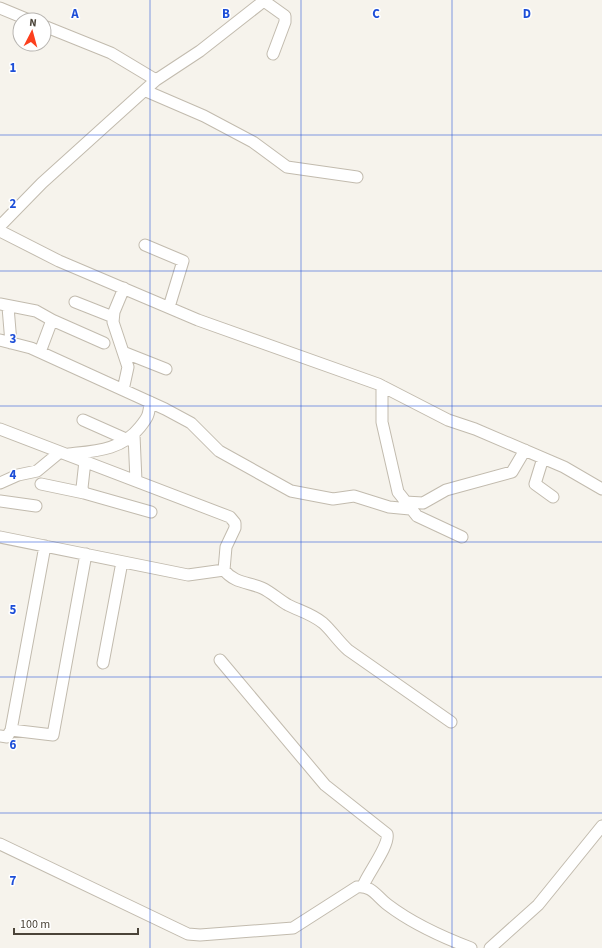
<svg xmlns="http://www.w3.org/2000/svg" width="602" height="948" viewBox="0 0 602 948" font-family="'Source Sans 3',sans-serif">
	<rect width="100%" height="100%" fill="#f6f3ec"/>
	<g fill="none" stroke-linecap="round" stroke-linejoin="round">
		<defs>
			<path id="minor" d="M264 1 285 16V22L273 54
				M0 8 29 20
				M44 26 111 53 156 80
				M146 91 204 116 253 142 287 167 357 177
				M0 226 42 183 156 80 200 51 265 0
				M0 231 59 261 198 320 378 384 448 420 475 429 564 467 602 489
				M145 245 183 261 169 307
				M75 302 113 317
				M0 304 36 311 52 320 104 343
				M8 307 11 343
				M0 340 31 348 165 409 191 423 219 451 291 491 333 499 354 496 389 507 410 509
				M40 352 52 320
				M123 352 166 369
				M382 386V422L398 492 417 516 462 537
				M123 390 128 367 113 322 114 312 124 288
				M83 420 128 440
				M0 429 230 517 235 523V528L226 547 224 570C234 583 248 582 262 588 271 592 279 600 288 605 300 611 312 614 323 623 332 631 338 641 348 650L451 722
				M134 435 136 481
				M69 454C96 451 122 450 140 427 148 417 149 415 150 402
				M543 458 535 484 553 497
				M85 461 82 488 84 493 151 512
				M0 483 18 475 37 471 60 452
				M41 484 84 493
				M0 501 36 506
				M405 502 423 503 446 490 512 472 525 450
				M0 537 188 575 224 570
				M220 660 325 785 387 834C390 845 368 873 363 886
				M103 663 122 562
				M11 730 53 735 86 554
				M0 736 7 737 11 730 45 546
				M0 844 188 934 200 935 293 928 357 887C372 885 377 897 388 905 413 924 442 937 471 948
				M490 948 538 905 602 826"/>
		</defs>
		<use href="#minor" stroke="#c2bbae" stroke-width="13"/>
		<use href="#minor" stroke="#fff" stroke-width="11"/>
	</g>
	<path fill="none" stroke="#1d4ed8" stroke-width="1" stroke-opacity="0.55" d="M150 0V948M301 0V948M452 0V948M0 135H602M0 271H602M0 406H602M0 542H602M0 677H602M0 813H602"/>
	<g font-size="13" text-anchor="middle" font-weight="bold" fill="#1d4ed8" stroke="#fff" stroke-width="3" stroke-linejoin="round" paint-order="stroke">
		<text x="75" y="18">A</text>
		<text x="226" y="18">B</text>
		<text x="376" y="18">C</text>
		<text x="527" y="18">D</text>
		<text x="13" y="72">1</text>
		<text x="13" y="208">2</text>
		<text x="13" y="343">3</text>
		<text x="13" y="479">4</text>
		<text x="13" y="614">5</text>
		<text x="13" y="749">6</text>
		<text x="13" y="885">7</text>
	</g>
	<g transform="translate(32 32) rotate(6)"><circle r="19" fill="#ffffff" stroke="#b7b4b0"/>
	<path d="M0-3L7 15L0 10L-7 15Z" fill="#fc3f1d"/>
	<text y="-6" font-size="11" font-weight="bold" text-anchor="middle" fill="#4b4439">N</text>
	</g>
	<path d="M14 928v6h124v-6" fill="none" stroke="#4b4439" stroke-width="2"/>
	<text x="20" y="928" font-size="12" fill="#4b4439" stroke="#ffffff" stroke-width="3" paint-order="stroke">100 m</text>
</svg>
